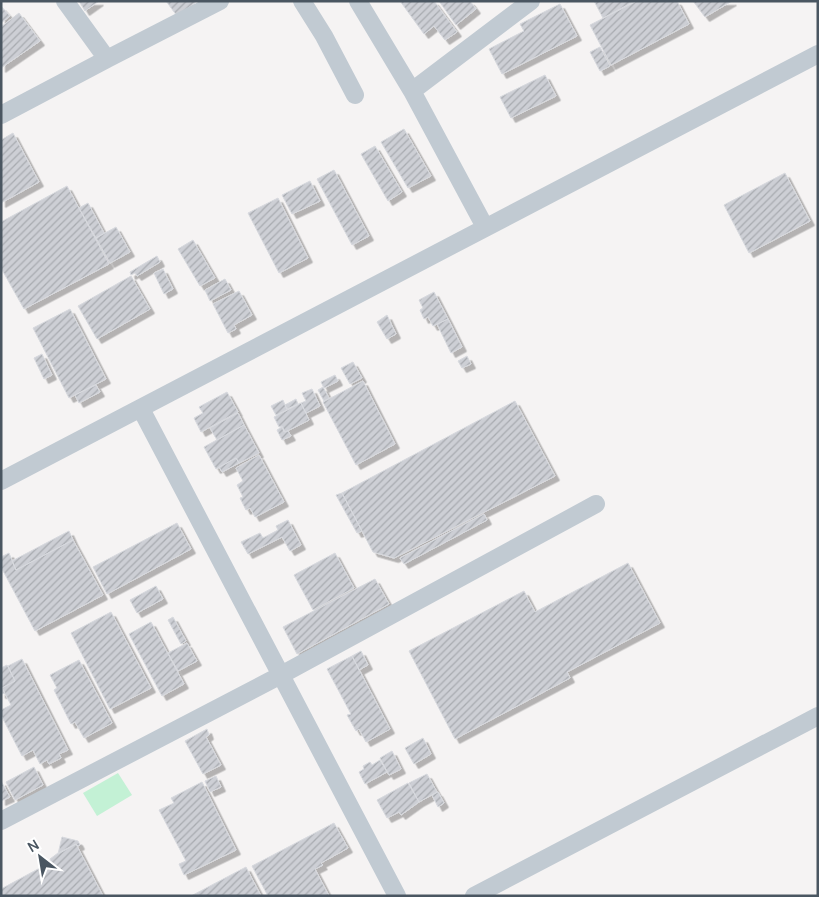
<svg xmlns="http://www.w3.org/2000/svg" width="819" height="897" viewBox="0 0 819 897" font-family="Manrope,sans-serif">
	<defs>
		<pattern id="building-hatch" width="6" height="6" patternUnits="userSpaceOnUse" patternTransform="scale(1.25)"><rect width="6" height="6" fill="#cdcfd5"/><path d="M-1 1l2-2M0 6l6-6M5 7l2-2" fill="none" stroke="#a8abb0"/></pattern>
		<filter id="shadow"><feDropShadow dx="4.5" dy="4.5" stdDeviation="0" flood-color="#0004"/></filter>
	</defs>
	<rect width="100%" height="100%" fill="#f5f3f3"/>
	<path fill="#c3f1d5" d="M118 773 132 795 97 816 83 793Z"/>
	<path fill="url(#building-hatch)" stroke="#d7d9de" filter="url(#shadow)" d="M79 1H99L85 11Z
		M166 1H194L195 3 177 16Z
		M400 1H434L457 32 445 40 434 26 424 34Z
		M439 1H470L476 9 456 25Z
		M594 1H632L633 2 603 18Z
		M637 1H677L689 24 611 65 590 25Z
		M693 1H732L705 17Z
		M560 4 577 36 502 74 489 49 524 31 520 24Z
		M1 6 10 16 1 23Z
		M19 13 40 41 1 68V27Z
		M600 47 610 66 600 71 590 52Z
		M545 75 556 96 511 118 500 97Z
		M404 129 431 176 408 188 381 142Z
		M13 133 39 182 1 203V140Z
		M375 146 402 192 388 201 361 154Z
		M334 170 369 236 352 245 317 179Z
		M785 173 810 221 749 253 724 205Z
		M310 181 320 201 292 214 282 195Z
		M67 186 109 264 24 309 1 268V222Z
		M278 198 308 258 279 273 248 213Z
		M88 203 104 233 96 238 79 208Z
		M116 227 130 252 110 263 96 238Z
		M193 240 215 278 200 286 178 249Z
		M157 256 160 262 137 276 135 273 131 275 130 272Z
		M163 269 173 289 164 294 154 273Z
		M131 276 150 309 97 339 78 306Z
		M225 279 231 290 210 301 205 290Z
		M239 291 252 315 234 325 236 329 228 333 213 304Z
		M434 292 448 319 433 326 428 317 424 319 420 310 423 308 419 300Z
		M70 309 106 379 69 398 33 328Z
		M387 315 396 334 387 339 377 322Z
		M448 319 462 347 451 353 437 324Z
		M42 354 52 375 44 379 34 358Z
		M467 356 471 364 462 368 458 361Z
		M353 362 362 378 350 384 341 368Z
		M335 375 338 381 324 388 321 382Z
		M363 381 395 444 356 465 323 402Z
		M96 385 100 392 79 403 75 395Z
		M323 387 329 398 324 401 318 390Z
		M312 389 320 406 306 413 301 403 306 401 302 393Z
		M227 392 238 412 201 432 194 418 203 413 199 407Z
		M296 399 298 404 287 409 285 405Z
		M283 400 287 410 276 415 271 406Z
		M515 401 555 476 394 558 373 552 342 493Z
		M301 403 309 420 285 432 282 426 279 427 274 417Z
		M238 413 244 425 217 440 210 428Z
		M244 425 259 453 239 463 236 458 216 469 204 447Z
		M282 427 284 432 288 431 291 436 282 440 277 430Z
		M259 455 284 502 255 517 250 508 246 510 240 498 243 497 237 485 243 481 236 468Z
		M236 458 239 463 222 472 219 467Z
		M342 493 362 531 357 533 336 495Z
		M484 514 487 520 404 564 400 558Z
		M288 520 301 545 290 551 282 537 248 554 241 542 260 533 263 538 278 530 276 526Z
		M177 523 191 549 107 594 93 567Z
		M69 531 73 540 16 570 12 561Z
		M73 540 103 595 35 631 1 567V557L9 553 16 570Z
		M335 553 354 588 313 610 294 575Z
		M628 563 660 623 567 672 570 678 455 739 409 651 524 591 535 612Z
		M375 579 389 604 297 654 283 627Z
		M156 586 163 599 137 613 130 600Z
		M111 612 151 688 110 709 71 633Z
		M173 617 186 641 181 644 168 620Z
		M151 622 184 684 162 696 129 634Z
		M187 643 197 661 178 671 168 653Z
		M361 651 368 665 359 670 352 656Z
		M352 656 390 729 366 742 359 729 356 731 347 715 351 714 327 669Z
		M22 659 68 750 59 754 61 758 49 764 47 760 40 764 33 750 22 756 1 715V710L11 705 2 688 15 681 8 666Z
		M79 660 112 723 84 738 75 722 71 724 54 690 57 688 50 675Z
		M7 665 15 681 2 688 5 693 1 694V668Z
		M207 729 209 735 206 737 221 765 203 774 185 741Z
		M423 738 431 754 414 764 405 748Z
		M392 751 401 769 389 775 380 758Z
		M380 760 387 772 365 784 359 772 364 769 363 766 370 762 372 765Z
		M34 767 43 785 15 800 6 782Z
		M427 774 437 792 419 802 409 783Z
		M216 776 221 787 210 792 205 781Z
		M1 781 10 797 1 801Z
		M202 782 236 850 184 875 179 864 186 861 159 810 174 803 171 798Z
		M408 783 419 802 401 815 399 812 387 818 377 800Z
		M438 792 444 803 438 807 432 795Z
		M334 823 348 848 321 863 323 865 315 869 329 896H268L252 866Z
		M62 837 78 841 80 845 78 846 76 844 58 854Z
		M76 844 103 896H1V889L51 862 50 859 58 853Z
		M246 867 261 896H191Z"/>
	<g fill="none" stroke-linecap="round" stroke-linejoin="round">
		<path stroke="#c1cad2" stroke-width="18" d="M302 1 324 36 355 95
			M358 1 412 91 485 227
			M107 59 220 1
			M412 91 531 1
			M1 115 107 59 65 1
			M141 409 397 896
			M1 481 818 54
			M1 821 281 675 596 504
			M474 896 818 716"/>
	</g>
	<rect width="819" height="897" fill="none" stroke="#4a5661" stroke-width="5"/>
	<g transform="translate(40 857) rotate(329)" stroke="#ffffff" stroke-width="4" paint-order="stroke">
	<path d="M0-4L9 19L0 12L-9 19Z" fill="#4a5661"/>
	<text y="-8" font-size="14" font-weight="bold" text-anchor="middle" fill="#4a5661">N</text>
	</g>
</svg>
